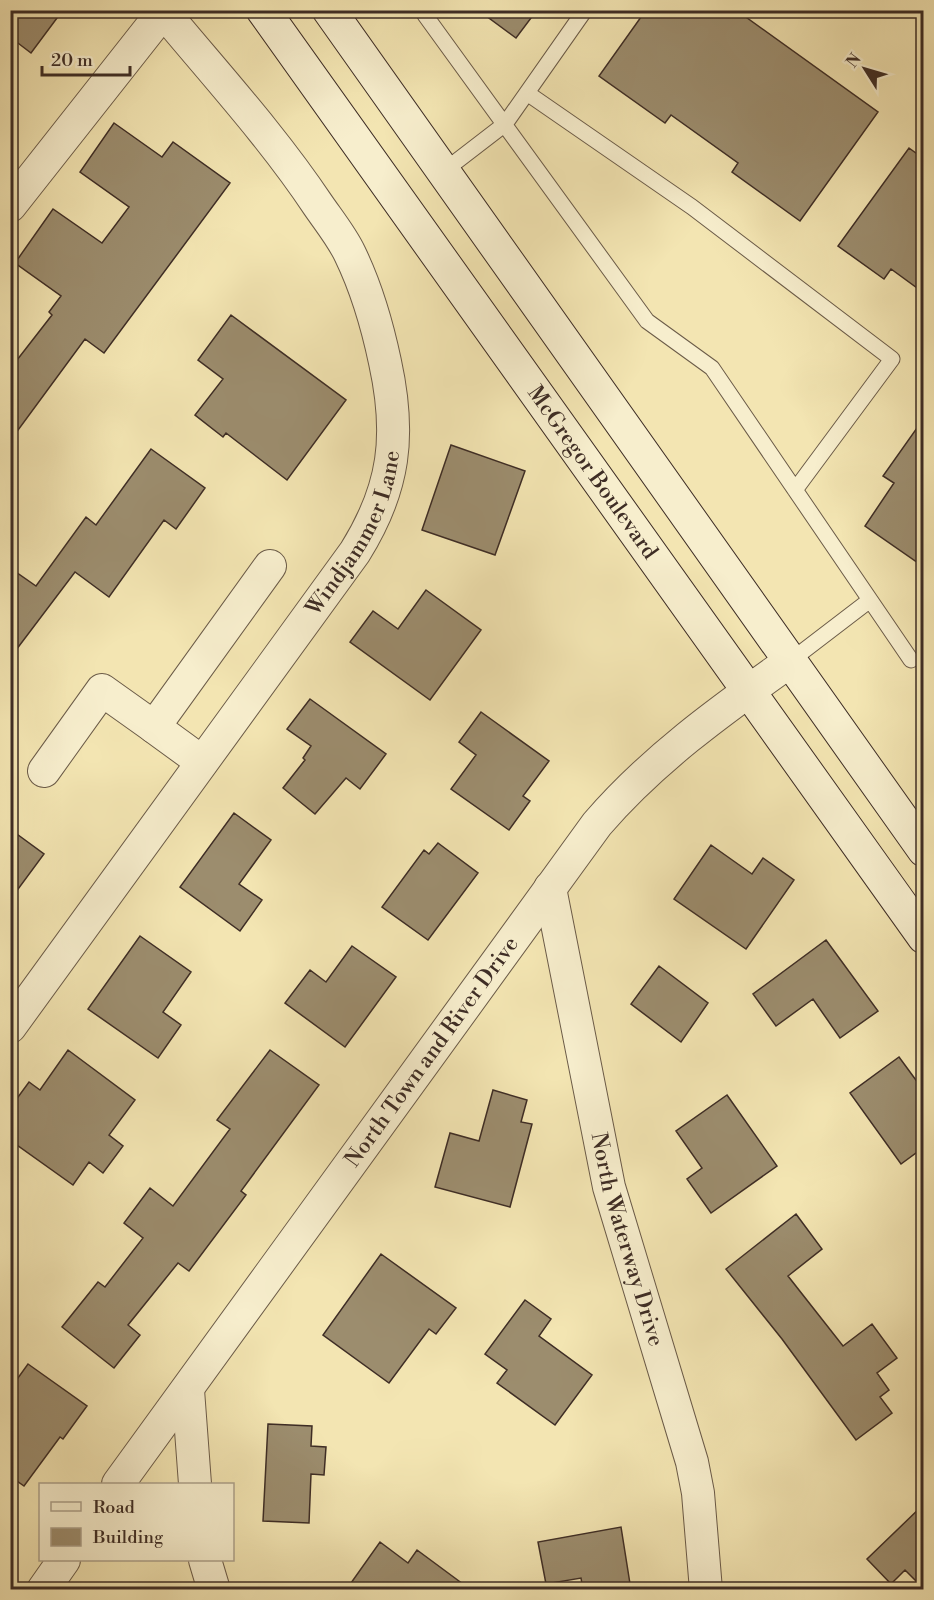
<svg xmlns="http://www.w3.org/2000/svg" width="934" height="1600" viewBox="0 0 934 1600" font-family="'Libre Bodoni',serif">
	<rect width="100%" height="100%" fill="#f3e5b2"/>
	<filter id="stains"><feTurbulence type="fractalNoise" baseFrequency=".00333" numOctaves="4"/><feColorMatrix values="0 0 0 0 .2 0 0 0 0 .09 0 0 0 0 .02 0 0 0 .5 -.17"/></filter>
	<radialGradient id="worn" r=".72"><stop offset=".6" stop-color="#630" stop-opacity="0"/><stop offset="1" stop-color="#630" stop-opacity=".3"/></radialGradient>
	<path fill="#9c8d6e" stroke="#3e2d25" stroke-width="1.5" d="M10 10H63L31 53 10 37Z
		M478 10H537L516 38Z
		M646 10H736L878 112 800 221 732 172 738 163 671 115 665 123 599 76Z
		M114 123 162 157 173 142 230 183 104 353 85 339 10 441V369L52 315 49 312 61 296 15 263 53 209 102 243 129 207 80 172Z
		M909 148 924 159V293L891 269 884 279 838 246Z
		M231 315 346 400 287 480 226 433 223 437 195 415 223 379 198 360Z
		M924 418V567L865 526 894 483 883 476Z
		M451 445 525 471 495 555 422 530Z
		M151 449 205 488 176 529 164 520 109 597 75 572 10 658V568L36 586 86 517 96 525Z
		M426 590 481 630 430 700 350 642 373 611 398 629Z
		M310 699 386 754 360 789 346 778 315 814 283 788 305 760 303 758 311 746 287 729Z
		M481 712 549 761 523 796 530 801 509 830 451 789 476 755 459 742Z
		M234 813 271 840 239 884 262 900 240 931 180 887Z
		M10 829 44 854 10 900Z
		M438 843 478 873 428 940 382 907 424 850 429 854Z
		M711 845 752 874 763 858 794 880 746 949 674 899Z
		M140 936 191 972 163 1012 181 1025 158 1058 88 1009Z
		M826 940 878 1011 840 1038 813 999 776 1026 753 994Z
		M352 946 396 977 345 1047 285 1003 310 970 326 982Z
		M659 966 708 1003 681 1042 631 1004Z
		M68 1050 135 1100 109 1135 123 1146 103 1173 89 1162 73 1185 10 1140V1108L29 1082 40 1090Z
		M270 1050 319 1085 241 1191 246 1195 189 1271 178 1263 128 1325 140 1335 114 1368 62 1327 98 1282 105 1287 143 1238 124 1223 150 1188 173 1206 230 1129 217 1120Z
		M899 1057 924 1091V1147L901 1164 850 1093Z
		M493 1090 527 1100 521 1122 532 1124 510 1207 435 1187 450 1133 479 1141Z
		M727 1095 777 1166 711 1213 687 1179 702 1168 676 1131Z
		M796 1214 822 1249 788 1276 843 1346 872 1324 897 1358 877 1373 889 1390 880 1397 892 1413 856 1440 782 1339 726 1269Z
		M381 1254 456 1308 436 1334 429 1329 389 1383 323 1335Z
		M525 1300 551 1319 539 1336 592 1375 555 1425 497 1383 507 1370 485 1354Z
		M28 1364 87 1406 63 1439 60 1437 24 1486 10 1476V1389Z
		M268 1424 312 1426 311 1446 326 1447 324 1475 311 1474 309 1523 263 1521Z
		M924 1504V1589L905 1570 891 1584 867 1559Z
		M621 1527 631 1590H583L581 1578 546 1584 538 1542Z
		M380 1542 408 1563 417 1550 471 1590H346Z"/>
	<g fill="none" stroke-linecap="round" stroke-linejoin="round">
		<defs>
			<path id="service" d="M425 15 647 321 712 368 911 660
				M527 93 692 207 892 359 795 490
				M444 171 505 124 585 10
				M789 662 870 600"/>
			<g id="minor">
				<path d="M10 206 163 12"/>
				<path d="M154 727 202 762"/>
				<path d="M44 771 102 690 154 727 270 566"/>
				<path id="s1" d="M550 888 609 1187 692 1462 698 1493 706 1590"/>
				<path id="s2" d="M10 1027 355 552C395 488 401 435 385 362 377 324 367 289 350 254 342 237 329 221 318 205 272 136 215 74 162 10"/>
				<path d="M188 1390 195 1484"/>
				<path id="s3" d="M118 1484 597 824C652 760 720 711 789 662"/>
				<path d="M205 1560 214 1590"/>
				<path d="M43 1590 64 1560"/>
			</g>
			<g id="secondary">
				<path id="s4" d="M263 10 924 937"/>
				<path d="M329 10 924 850"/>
			</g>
		</defs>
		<use href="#service" stroke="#6b5b48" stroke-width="17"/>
		<use href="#minor" stroke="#6b5b48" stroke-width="34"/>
		<use href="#secondary" stroke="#3e2d25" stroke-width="35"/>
		<use href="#service" stroke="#f7eecd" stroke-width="15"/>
		<use href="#minor" stroke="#f7eecd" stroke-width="32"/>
		<use href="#secondary" stroke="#f7eecd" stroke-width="33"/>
	</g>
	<g text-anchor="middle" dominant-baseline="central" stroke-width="5" stroke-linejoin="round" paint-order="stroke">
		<g font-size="22" fill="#3e2d25" stroke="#f7eecd">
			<text stroke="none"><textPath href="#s4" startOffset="568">McGregor Boulevard</textPath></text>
			<text stroke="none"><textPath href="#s2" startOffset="604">Windjammer Lane</textPath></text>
			<text stroke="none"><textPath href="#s3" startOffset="534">North Town and River Drive</textPath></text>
			<text stroke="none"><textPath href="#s1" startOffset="360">North Waterway Drive</textPath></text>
		</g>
	</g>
	<rect width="934" height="1600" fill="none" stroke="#f3e5b2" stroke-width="36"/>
	<rect x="12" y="12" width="910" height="1576" fill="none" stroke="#3e2d25" stroke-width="3"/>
	<rect x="18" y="18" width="898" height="1564" fill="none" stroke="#3e2d25" stroke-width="1.5"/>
	<rect x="39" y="1483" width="195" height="78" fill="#f7eecd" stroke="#ada18a" stroke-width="1.5"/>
	<rect x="51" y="1502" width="30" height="9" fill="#f7eecd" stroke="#ada18a" stroke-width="1.5"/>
	<text x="93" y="1513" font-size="18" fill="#3e2d25">Road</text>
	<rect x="51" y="1528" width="30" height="18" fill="#9c8d6e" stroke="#ada18a" stroke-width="1.5"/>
	<text x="93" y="1543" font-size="18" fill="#3e2d25">Building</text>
	<g transform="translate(865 69) rotate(307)" stroke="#f7eecd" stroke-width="4.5" paint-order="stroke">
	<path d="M0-4.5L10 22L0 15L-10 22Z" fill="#3e2d25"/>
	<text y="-9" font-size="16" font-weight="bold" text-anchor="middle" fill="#3e2d25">N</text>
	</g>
	<path d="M42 66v9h88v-9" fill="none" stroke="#3e2d25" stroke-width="3"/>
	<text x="51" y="66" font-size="18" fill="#3e2d25" stroke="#f7eecd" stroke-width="4.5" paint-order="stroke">20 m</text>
	<rect width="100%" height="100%" filter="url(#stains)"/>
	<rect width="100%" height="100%" fill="url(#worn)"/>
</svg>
